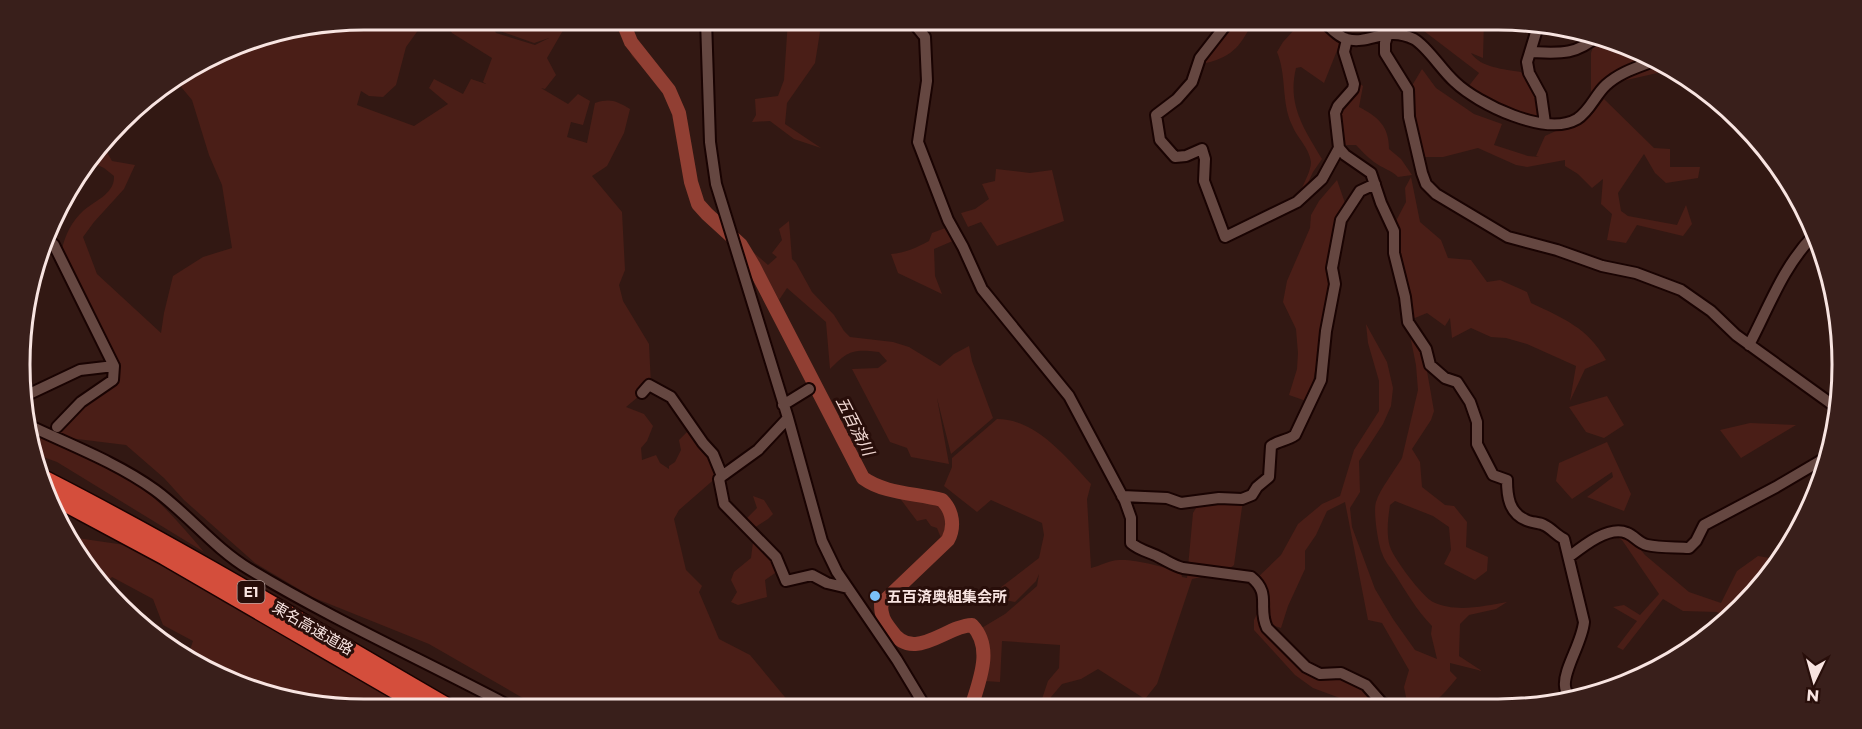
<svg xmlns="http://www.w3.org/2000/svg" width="1862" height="729" viewBox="0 0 1862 729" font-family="Montserrat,'Noto Sans JP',sans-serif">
	<rect width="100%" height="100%" fill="#321813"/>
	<path fill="#4a1e17" d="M364 20H391L419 29 406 47 396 85 383 97 369 96 361 91 357 105 414 126 448 104 429 88 434 79 463 94 471 79 486 84 483 82 492 58 452 33 448 27 453 20H490L496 33 535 45 549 38 534 43 497 30 491 20H569L547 58 556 75 545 89 541 88 568 104 578 94 590 101 583 125 571 122 567 137 587 143 595 103C611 98 616 101 630 109L624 133 607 166 592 176 622 212 625 270 619 285 623 301 649 344 651 386 626 407 644 414 653 426 647 441 641 448 642 460 656 455 660 463 669 469V466L675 462 681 450 679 440 689 430 700 439 718 476 679 510 674 519 686 570 702 586 699 592 719 639 750 655 794 708 542 709 429 644 312 597 255 563 184 500 164 478 126 445 69 438 52 430 64 426 87 402 115 386 119 365 62 249C65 235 72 221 83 211 94 201 115 194 114 176L104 168 91 162 104 145 107 146 108 154 112 161 135 165 124 189 94 222 83 237 97 274 161 333 164 313 173 276 203 257 232 248 222 185 209 155 192 100 177 82 253 38Z
		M617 20H626L638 46 660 72 679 103 699 199 721 224 726 235 701 212 688 189 674 112 664 91 632 56 621 34Z
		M788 20H815L820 32 815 63 787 103 785 124 821 148 794 139 770 121 752 122 756 115 755 99 778 96 784 80Z
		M1230 20H1254C1241 44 1235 56 1206 63L1205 58Z
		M1303 20H1314L1340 43 1324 83 1301 67 1296 68C1287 105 1304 129 1322 159L1313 172 1305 189 1302 188C1305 181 1311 170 1311 162 1309 147 1297 138 1292 125 1281 102 1287 76 1277 52L1283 42Z
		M1350 20H1484L1483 58 1471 53C1481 68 1504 69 1521 72L1538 98 1544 119 1504 106 1468 87 1479 73 1424 31 1411 27 1395 29 1386 22 1375 28 1349 25Z
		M1601 45 1626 48 1648 61C1627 69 1601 75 1591 96V53L1593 47Z
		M1654 64 1666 71 1618 82 1629 73Z
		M1422 69 1436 88 1474 114 1502 124 1494 145 1528 156 1539 157 1536 156 1545 136 1592 114 1604 99 1654 148 1670 149V167H1700L1698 178 1666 183 1655 173 1644 154 1618 193 1621 211 1628 216 1677 225 1686 205 1692 224 1683 236 1637 225 1626 243 1607 240 1612 214 1601 204 1603 179 1592 188 1578 174 1565 166V160L1527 167 1516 165 1478 148 1443 157H1420L1410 89Z
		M1359 83 1363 86 1359 107C1378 117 1389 126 1389 149L1401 159 1412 175 1398 177C1391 170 1382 168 1374 162 1367 157 1362 151 1356 145H1342C1339 110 1339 111 1359 83Z
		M996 169 1030 173 1052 170 1064 221 997 246 981 222 968 227 961 213 975 209 989 199 982 184 995 181Z
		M1411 177 1420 222 1441 240 1448 258 1471 260 1487 282 1500 280 1527 292 1531 303C1563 318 1588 328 1606 360L1585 369 1570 401 1576 366 1527 344 1506 338 1491 337 1471 328 1452 338 1450 318 1445 326 1427 313 1410 320 1399 272 1398 240 1396 221 1406 202 1405 188Z
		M1337 180 1345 203 1337 222 1332 285 1309 402 1289 395 1297 369 1298 353 1296 329 1283 302 1287 281 1310 228 1311 215 1319 201Z
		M789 221 792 259 796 263 812 292 834 315 844 331 850 337 893 342 909 347 940 366 954 354 969 346 972 361 993 418 951 454 937 398 949 464 911 457 907 448 890 442 852 369 878 368 887 361 879 352C853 349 849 350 830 369L826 322 787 288 779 300 753 252 768 265 777 257 772 253 782 240 779 229Z
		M948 227 955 240 934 249 935 276 942 294 898 273 891 254C905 253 916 248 929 241L932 233Z
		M1366 324 1387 362 1393 388 1391 406 1383 424 1359 461 1360 492 1350 508 1352 527 1375 589 1393 619 1415 650 1437 659 1431 634 1432 626C1416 610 1406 591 1394 573 1390 567 1384 560 1382 553 1378 544 1373 511 1376 502 1380 489 1395 470 1402 458L1418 390 1416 365 1409 330 1424 354 1434 411 1431 420 1412 449 1420 462 1422 487 1445 505 1454 506 1467 522 1466 547 1488 557 1487 571 1475 580 1444 564 1451 550 1449 527 1433 516 1395 501 1390 505C1388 518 1386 534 1390 547 1394 559 1422 596 1433 602 1456 613 1484 606 1507 602L1496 609 1469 615 1460 624 1459 656 1482 671 1450 663V671L1457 678C1440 698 1435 707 1408 707L1404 687 1409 670 1382 623 1368 620 1345 502 1327 511 1316 535 1305 551V569L1288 606 1281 628 1265 623 1255 580 1281 555 1298 524 1322 504 1340 496 1354 450 1379 411V381L1368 343Z
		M1607 396 1624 425 1604 438 1586 432 1569 407Z
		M997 419C1036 419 1066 457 1091 484L1087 499 1091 568C1100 566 1110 560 1119 560 1135 559 1166 567 1181 573L1182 577 1187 578 1193 513 1199 503 1243 500 1234 565 1225 572 1192 579 1157 684 1145 699 1098 669 1081 679 1062 684 1051 697 1048 708H1039L1048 681 1059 668 1060 645 1002 641 1000 682 984 681 987 652 980 629 1005 614 1037 586 1039 574 1036 581 1015 602 1005 600 1000 588 1039 558 1044 535 1042 523 991 500 977 512 944 486 952 467V458Z
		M1750 423 1796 425 1741 458 1720 430Z
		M26 428C68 448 118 466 153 497 172 514 188 533 204 552L57 462 35 454Z
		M1607 442 1631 494 1624 511 1587 497 1613 477 1612 472 1572 499 1556 481 1559 463Z
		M903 494C935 496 951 500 947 536L941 538 937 528 931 526 926 519 917 521 899 497Z
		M753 496 764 500 773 514 768 519 754 528 745 520 757 508Z
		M1610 533H1627L1645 555 1689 592 1721 603 1737 571 1758 556 1781 560 1729 620 1717 612 1683 611 1663 599 1623 650 1617 647 1637 621 1613 607 1624 605 1640 615 1659 594 1622 540Z
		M70 537 125 545 230 603 323 660 411 709H365L289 697 287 691 257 683 253 691 188 656 193 641 163 625 153 599 112 577 104 584 77 556Z
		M753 542 765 552 778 571 765 580 767 597 738 605 731 602 737 592 731 580 734 572 751 558Z
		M1262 604 1269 637 1302 669 1316 676 1351 681 1385 707H1364L1313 688 1295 675 1254 630V620Z"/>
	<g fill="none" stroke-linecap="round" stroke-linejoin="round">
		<path stroke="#913f33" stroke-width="14" d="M622 20 631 42 669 90 679 113 691 182 698 204 707 214 741 245 753 265 863 478C885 494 916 493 942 500 953 511 955 527 948 540L881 604C881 616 884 621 891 630 913 664 945 626 972 625 994 648 979 681 971 708"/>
		<defs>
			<path id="minor" d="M706 20 710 142 716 184 788 418 822 541 837 572 897 660 926 708
				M911 20 925 37 927 81 918 142 948 220 963 247 982 289 1069 396 1125 501 1131 518V543C1140 551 1151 552 1161 558 1169 562 1175 566 1183 568L1251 577C1272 594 1257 607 1267 628L1306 667 1320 674 1341 673 1366 685 1381 702 1390 707
				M1226 20 1225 26 1200 58 1192 82 1177 99 1156 115 1160 140 1175 157 1186 156 1202 149 1205 159 1204 181 1225 237 1297 202 1322 179 1339 148
				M1322 20C1329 26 1338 37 1347 39 1370 45 1386 25 1414 39 1428 47 1442 71 1455 82 1478 104 1546 137 1577 119 1590 111 1595 95 1606 85 1619 73 1635 68 1651 62
				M1538 26 1527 62 1529 73 1541 95 1545 123
				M1388 33 1385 43V53L1408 90 1409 117 1422 173 1426 184 1436 194 1508 237 1557 250 1602 266 1636 273 1681 290 1711 311 1736 335 1833 405
				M1347 39 1344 52 1354 84 1353 89 1338 106 1335 113 1339 148 1345 155 1371 173 1381 203 1394 231V253L1405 297 1408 322 1426 349 1430 365 1445 378 1457 382 1470 402 1477 422V444L1493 475 1507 480C1507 496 1509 513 1526 520 1531 523 1539 522 1544 525 1551 528 1556 535 1564 539L1584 622C1582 643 1563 670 1565 686 1565 690 1568 695 1570 699
				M1530 52C1557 53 1576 56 1597 36
				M49 241 54 245 114 366 113 380 81 402 57 427
				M1749 345C1769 307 1783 267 1813 236
				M642 393 649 385 671 397 703 443 713 454 722 476 719 479 724 504 776 557 786 581 812 575 827 583 848 588
				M25 396 80 370 114 366
				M783 405 809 389
				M26 424C70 445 116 462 155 490 188 514 214 548 249 569 335 621 427 662 515 709
				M722 476 758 450 788 418
				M1122 496 1167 498 1181 503 1219 498 1242 499 1252 495 1257 487 1269 477 1271 446C1279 440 1287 441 1295 435L1321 380 1326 331 1335 284 1332 268 1341 220 1360 191 1375 184
				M1569 557C1583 546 1609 525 1627 533 1635 536 1638 543 1647 545 1660 548 1676 547 1689 548L1696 541 1704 525 1776 487 1827 457"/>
			<path id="highway" d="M46 479C185 550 318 631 453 709
				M54 498 164 557 426 709"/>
		</defs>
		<use href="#minor" stroke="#190302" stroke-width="14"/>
		<use href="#highway" stroke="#190302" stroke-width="18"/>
		<use href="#minor" stroke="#654741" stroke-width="10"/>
		<use href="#highway" stroke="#d44e3c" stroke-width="15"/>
	</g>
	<circle fill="#7abff8" stroke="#280e0a" stroke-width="2" cx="875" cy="596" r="6"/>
	<g text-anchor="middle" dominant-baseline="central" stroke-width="6" stroke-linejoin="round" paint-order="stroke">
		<rect fill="#280e0a" stroke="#baa4a0" stroke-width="1.5" x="237.5" y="581" width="27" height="22" rx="4.5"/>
		<g font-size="14" font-weight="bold" fill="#f8e4e1">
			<text x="251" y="592">E1</text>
		</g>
		<g font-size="15" font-weight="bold" fill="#f8e4e1" stroke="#280e0a" text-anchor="start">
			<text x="887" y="596">五百済奥組集会所</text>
		</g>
		<g font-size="15" fill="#f8e4e1" stroke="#280e0a">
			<text transform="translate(313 628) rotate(30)">東名高速道路</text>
		</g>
		<g font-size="16" font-style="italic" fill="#f1d8d3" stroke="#280e0a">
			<text transform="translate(855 426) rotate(63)">五百済川</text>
		</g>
	</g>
	<path d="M0 0H1862V729H0ZM364 30H1498A334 334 0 0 1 1832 364V365A334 334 0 0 1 1498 699H364A334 334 0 0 1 30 365V364A334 334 0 0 1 364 30Z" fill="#391f1b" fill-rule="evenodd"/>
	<path fill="none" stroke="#f8e4e1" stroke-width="3" d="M364 30H1498A334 334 0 0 1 1832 364V365A334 334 0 0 1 1498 699H364A334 334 0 0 1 30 365V364A334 334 0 0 1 364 30Z"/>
	<g transform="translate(1814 681) rotate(185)" stroke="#280e0a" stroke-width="4.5" paint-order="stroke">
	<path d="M0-4.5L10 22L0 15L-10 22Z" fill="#f8e4e1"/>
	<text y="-9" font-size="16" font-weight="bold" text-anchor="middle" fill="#f8e4e1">N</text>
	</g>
</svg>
